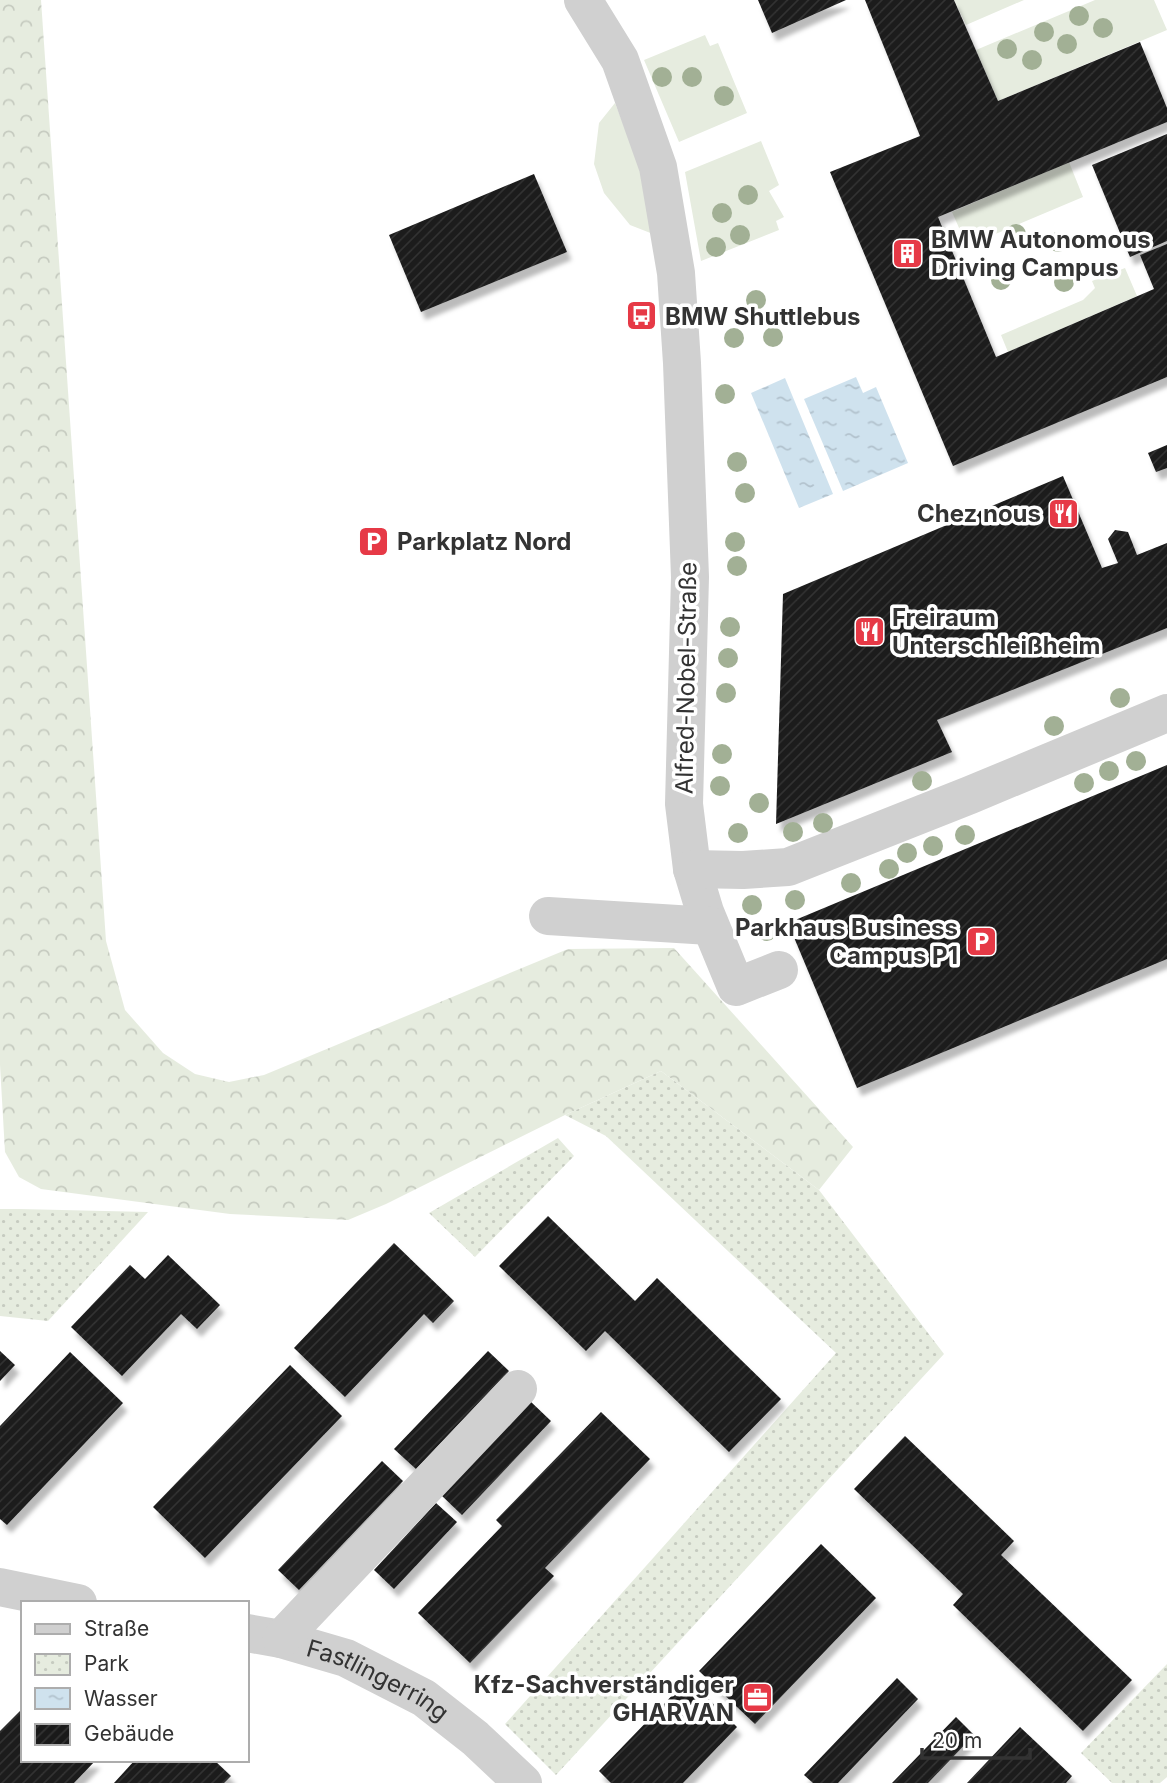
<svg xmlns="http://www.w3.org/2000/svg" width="1167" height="1783" viewBox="0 0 1167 1783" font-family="Inter,sans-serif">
	<defs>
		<pattern id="forest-crowns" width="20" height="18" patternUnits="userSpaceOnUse" patternTransform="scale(1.75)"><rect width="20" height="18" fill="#e6ecdf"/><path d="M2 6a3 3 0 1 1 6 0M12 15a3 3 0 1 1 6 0" fill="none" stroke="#c6cbc0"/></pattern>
		<pattern id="park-dots" width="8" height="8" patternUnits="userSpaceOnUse" patternTransform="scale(1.75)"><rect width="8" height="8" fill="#e6ecdf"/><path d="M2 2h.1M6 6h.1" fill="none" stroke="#c6cbc0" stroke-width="1.8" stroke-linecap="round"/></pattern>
		<pattern id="water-ripples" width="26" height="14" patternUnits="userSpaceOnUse" patternTransform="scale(1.75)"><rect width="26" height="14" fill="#cfe2ee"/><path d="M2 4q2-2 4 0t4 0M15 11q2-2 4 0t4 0" fill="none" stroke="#b2c2cd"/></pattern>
		<pattern id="building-hatch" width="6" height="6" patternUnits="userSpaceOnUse" patternTransform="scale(1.75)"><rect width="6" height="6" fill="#1a1a1a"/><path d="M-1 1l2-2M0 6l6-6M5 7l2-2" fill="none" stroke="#333"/></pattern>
		<filter id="shadow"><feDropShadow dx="4.5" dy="8" stdDeviation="2" flood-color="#0004"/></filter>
	</defs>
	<rect width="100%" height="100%" fill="#fff"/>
	<path fill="#e6ecdf" d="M954 0H1024L966 25Z
		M1095 0H1154L1167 30 998 101 976 50Z
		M705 35 710 46 718 43 747 113 679 142 644 60Z
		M615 103 640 167 653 234 630 225 604 193 594 164 599 123Z
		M761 141 779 185 769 191 784 217 776 221 779 230 701 261 685 172Z
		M1069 162 1083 197 967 246 952 212Z
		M1125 268 1137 296 1008 352 1001 335 1083 300 1095 288 1092 281Z"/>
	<path fill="url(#forest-crowns)" d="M0 0H41L106 941 125 1010 163 1053 195 1074 229 1082 264 1075 568 949 674 948 853 1147 819 1190 661 1071 565 1115 386 1204 348 1220 230 1214 41 1189 19 1177 5 1152 0 1065Z"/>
	<path fill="url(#park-dots)" d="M661 1071 819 1190 944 1354 556 1775 505 1724 836 1353 606 1136 565 1115Z
		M558 1138 574 1156 475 1257 429 1213Z
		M0 1209H19L148 1212 48 1321 0 1316Z
		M1167 1664V1777L1160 1783H1112L1081 1753Z"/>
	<path fill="url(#water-ripples)" d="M856 377 863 393 876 387 908 463 843 491 804 399Z
		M785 378 833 494 799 508 751 393Z"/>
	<path fill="url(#building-hatch)" filter="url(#shadow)" d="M758 0H846L772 33Z
		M865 0H954L998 101 1140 42 1167 108V122L938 217 996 357 1154 289 1140 255 1167 244V377L953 466 830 172 920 136Z
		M1167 134V241L1130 257 1092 165Z
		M534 174 567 252 421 312 389 235Z
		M1167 445V468L1156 472 1148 453Z
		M1063 476 1102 568 1118 563 1108 539 1115 530 1128 532 1137 555 1167 543V628L937 720 952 752 776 824 783 594Z
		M1167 765V959L857 1088 788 923Z
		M548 1216 635 1301 657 1278 781 1399 729 1452 605 1331 586 1351 499 1266Z
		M394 1243 454 1301 433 1323 424 1314 345 1397 294 1348Z
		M168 1255 220 1305 197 1329 181 1314 122 1376 71 1327 130 1265 145 1279Z
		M0 1351 15 1365 0 1381Z
		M488 1351 509 1371 416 1469 394 1449Z
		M70 1352 123 1403 7 1525 0 1519V1426Z
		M290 1365 342 1416 205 1558 153 1507Z
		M530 1401 551 1421 462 1515 441 1495Z
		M601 1412 650 1459 545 1568 554 1576 470 1663 418 1613 502 1526 496 1520Z
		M905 1436 1014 1541 1001 1555 1132 1680 1083 1731 953 1605 963 1594 854 1489Z
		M382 1461 403 1481 299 1590 278 1570Z
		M436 1503 457 1522 394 1589 374 1570Z
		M821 1544 876 1598 755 1724 699 1671Z
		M897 1678 918 1699 838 1783H813L804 1775Z
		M688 1679 737 1727 683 1783H611L599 1771Z
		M23 1708V1760H96L74 1783H0V1731Z
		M956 1717 974 1735 928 1783H892Z
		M1020 1727 1072 1776 1066 1783H967Z
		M135 1760H214L231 1776 224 1783H114Z"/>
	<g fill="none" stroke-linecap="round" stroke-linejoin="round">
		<g stroke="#d0d0d0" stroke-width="38">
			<path d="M583 0 620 60 658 167 676 273 682 363 690 577 684 804 692 869 705 912 736 987 779 970"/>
			<path d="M692 869 743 870 788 867 970 795 1167 713"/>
			<path d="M548 916 710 926"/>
			<path d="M0 1587 78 1603"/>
			<path id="s1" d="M247 1633 281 1639 346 1658 424 1698 475 1738 523 1783"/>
			<path d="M281 1639 518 1389"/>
		</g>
	</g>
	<g fill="#a2b095">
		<circle cx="1079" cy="16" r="10"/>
		<circle cx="1103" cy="28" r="10"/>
		<circle cx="1044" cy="32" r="10"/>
		<circle cx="1067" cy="44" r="10"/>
		<circle cx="1007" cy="49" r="10"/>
		<circle cx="1032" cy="60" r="10"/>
		<circle cx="662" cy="77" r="10"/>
		<circle cx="692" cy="77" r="10"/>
		<circle cx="724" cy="96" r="10"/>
		<circle cx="748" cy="195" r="10"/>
		<circle cx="722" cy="213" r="10"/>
		<circle cx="1016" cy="234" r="10"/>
		<circle cx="740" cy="235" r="10"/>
		<circle cx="1058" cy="242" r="10"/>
		<circle cx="716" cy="247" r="10"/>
		<circle cx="1001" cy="280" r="10"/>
		<circle cx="1064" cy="282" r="10"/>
		<circle cx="756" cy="300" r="10"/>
		<circle cx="773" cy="337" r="10"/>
		<circle cx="734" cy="338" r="10"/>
		<circle cx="725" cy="394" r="10"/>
		<circle cx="737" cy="462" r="10"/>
		<circle cx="745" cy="493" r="10"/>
		<circle cx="735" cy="542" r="10"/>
		<circle cx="737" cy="566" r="10"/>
		<circle cx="730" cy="627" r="10"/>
		<circle cx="728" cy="658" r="10"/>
		<circle cx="726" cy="693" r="10"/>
		<circle cx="1120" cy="698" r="10"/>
		<circle cx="1054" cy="726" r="10"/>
		<circle cx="722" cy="754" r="10"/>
		<circle cx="1136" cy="761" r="10"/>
		<circle cx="1109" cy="771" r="10"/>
		<circle cx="922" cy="781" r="10"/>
		<circle cx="1084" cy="783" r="10"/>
		<circle cx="720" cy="786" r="10"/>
		<circle cx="759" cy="803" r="10"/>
		<circle cx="823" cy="823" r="10"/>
		<circle cx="793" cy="832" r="10"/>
		<circle cx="738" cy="833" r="10"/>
		<circle cx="965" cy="835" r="10"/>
		<circle cx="933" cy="846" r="10"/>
		<circle cx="907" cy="853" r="10"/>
		<circle cx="889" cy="869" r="10"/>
		<circle cx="851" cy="883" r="10"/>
		<circle cx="795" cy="900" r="10"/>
		<circle cx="752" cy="905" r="10"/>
		<circle cx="767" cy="931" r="10"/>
	</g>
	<defs>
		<symbol id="building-square" viewBox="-11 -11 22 22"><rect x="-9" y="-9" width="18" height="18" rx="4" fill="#e63946" stroke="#fff"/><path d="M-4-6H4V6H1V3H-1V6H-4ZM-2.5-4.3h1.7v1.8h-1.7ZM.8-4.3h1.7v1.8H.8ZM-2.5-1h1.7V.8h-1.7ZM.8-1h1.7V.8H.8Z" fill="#fff"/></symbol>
		<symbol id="bus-square" viewBox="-11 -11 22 22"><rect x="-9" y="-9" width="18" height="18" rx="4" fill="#e63946" stroke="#fff"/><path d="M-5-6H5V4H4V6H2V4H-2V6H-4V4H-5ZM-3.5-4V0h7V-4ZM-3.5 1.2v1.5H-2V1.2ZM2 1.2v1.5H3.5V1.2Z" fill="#fff"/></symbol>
		<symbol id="restaurant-square" viewBox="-11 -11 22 22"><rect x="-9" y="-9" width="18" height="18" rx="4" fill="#e63946" stroke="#fff"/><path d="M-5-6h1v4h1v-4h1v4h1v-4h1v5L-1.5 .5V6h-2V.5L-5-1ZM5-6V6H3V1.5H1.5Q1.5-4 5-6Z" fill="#fff"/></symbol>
		<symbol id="parking-square" viewBox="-11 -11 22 22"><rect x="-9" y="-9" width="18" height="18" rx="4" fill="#e63946" stroke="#fff"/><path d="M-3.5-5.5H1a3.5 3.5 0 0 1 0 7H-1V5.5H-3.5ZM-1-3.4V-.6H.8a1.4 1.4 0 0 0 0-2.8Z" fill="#fff"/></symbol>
		<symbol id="office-square" viewBox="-11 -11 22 22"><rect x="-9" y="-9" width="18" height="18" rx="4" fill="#e63946" stroke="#fff"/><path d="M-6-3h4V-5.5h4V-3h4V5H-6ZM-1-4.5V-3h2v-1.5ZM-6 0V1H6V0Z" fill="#fff"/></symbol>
	</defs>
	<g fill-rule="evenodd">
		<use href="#building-square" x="890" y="236" width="35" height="35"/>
		<use href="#bus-square" x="624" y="298" width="35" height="35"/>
		<use href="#restaurant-square" x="1046" y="496" width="35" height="35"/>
		<use href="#parking-square" x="356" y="524" width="35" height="35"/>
		<use href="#restaurant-square" x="852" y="614" width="35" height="35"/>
		<use href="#parking-square" x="964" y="924" width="35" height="35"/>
		<use href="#office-square" x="740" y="1680" width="35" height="35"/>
	</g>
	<g text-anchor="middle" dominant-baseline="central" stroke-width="7" stroke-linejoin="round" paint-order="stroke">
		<g font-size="24" font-weight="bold" fill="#333" stroke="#fff" text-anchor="start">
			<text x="931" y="239">BMW Autonomous<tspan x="931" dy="28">Driving Campus</tspan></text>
			<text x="665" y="316">BMW Shuttlebus</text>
			<text x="1041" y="513" text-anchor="end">Chez nous</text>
			<text x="397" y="541">Parkplatz Nord</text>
			<text x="892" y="617">Freiraum<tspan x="892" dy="28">Unterschleißheim</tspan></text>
			<text x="958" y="927" text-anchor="end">Parkhaus Business<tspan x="958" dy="28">Campus P1</tspan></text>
			<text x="734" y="1684" text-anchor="end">Kfz-Sachverständiger<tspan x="734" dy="28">GHARVAN</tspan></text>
		</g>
		<g font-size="24" fill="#333" stroke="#fff">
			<text transform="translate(686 678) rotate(-89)">Alfred-Nobel-Straße</text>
			<text stroke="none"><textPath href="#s1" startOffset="140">Fastlingerring</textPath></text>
		</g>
	</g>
	<rect x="21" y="1601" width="228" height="161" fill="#ffffff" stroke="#adadad" stroke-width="2"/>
	<rect x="35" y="1624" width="35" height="10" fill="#d0d0d0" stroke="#adadad" stroke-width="2"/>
	<text x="84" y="1636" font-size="21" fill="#333333">Straße</text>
	<rect x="35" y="1654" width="35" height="21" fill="url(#park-dots)" stroke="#adadad" stroke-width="2"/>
	<text x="84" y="1671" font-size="21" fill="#333333">Park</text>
	<rect x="35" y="1688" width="35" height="21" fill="url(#water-ripples)" stroke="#adadad" stroke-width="2"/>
	<text x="84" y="1706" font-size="21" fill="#333333">Wasser</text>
	<rect x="35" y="1724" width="35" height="21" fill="url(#building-hatch)" stroke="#adadad" stroke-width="2"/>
	<text x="84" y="1741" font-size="21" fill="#333333">Gebäude</text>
	<path d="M922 1748v10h108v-10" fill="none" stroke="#333333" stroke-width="3.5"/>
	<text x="932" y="1748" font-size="21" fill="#333333" stroke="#ffffff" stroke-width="5" paint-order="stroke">20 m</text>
</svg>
